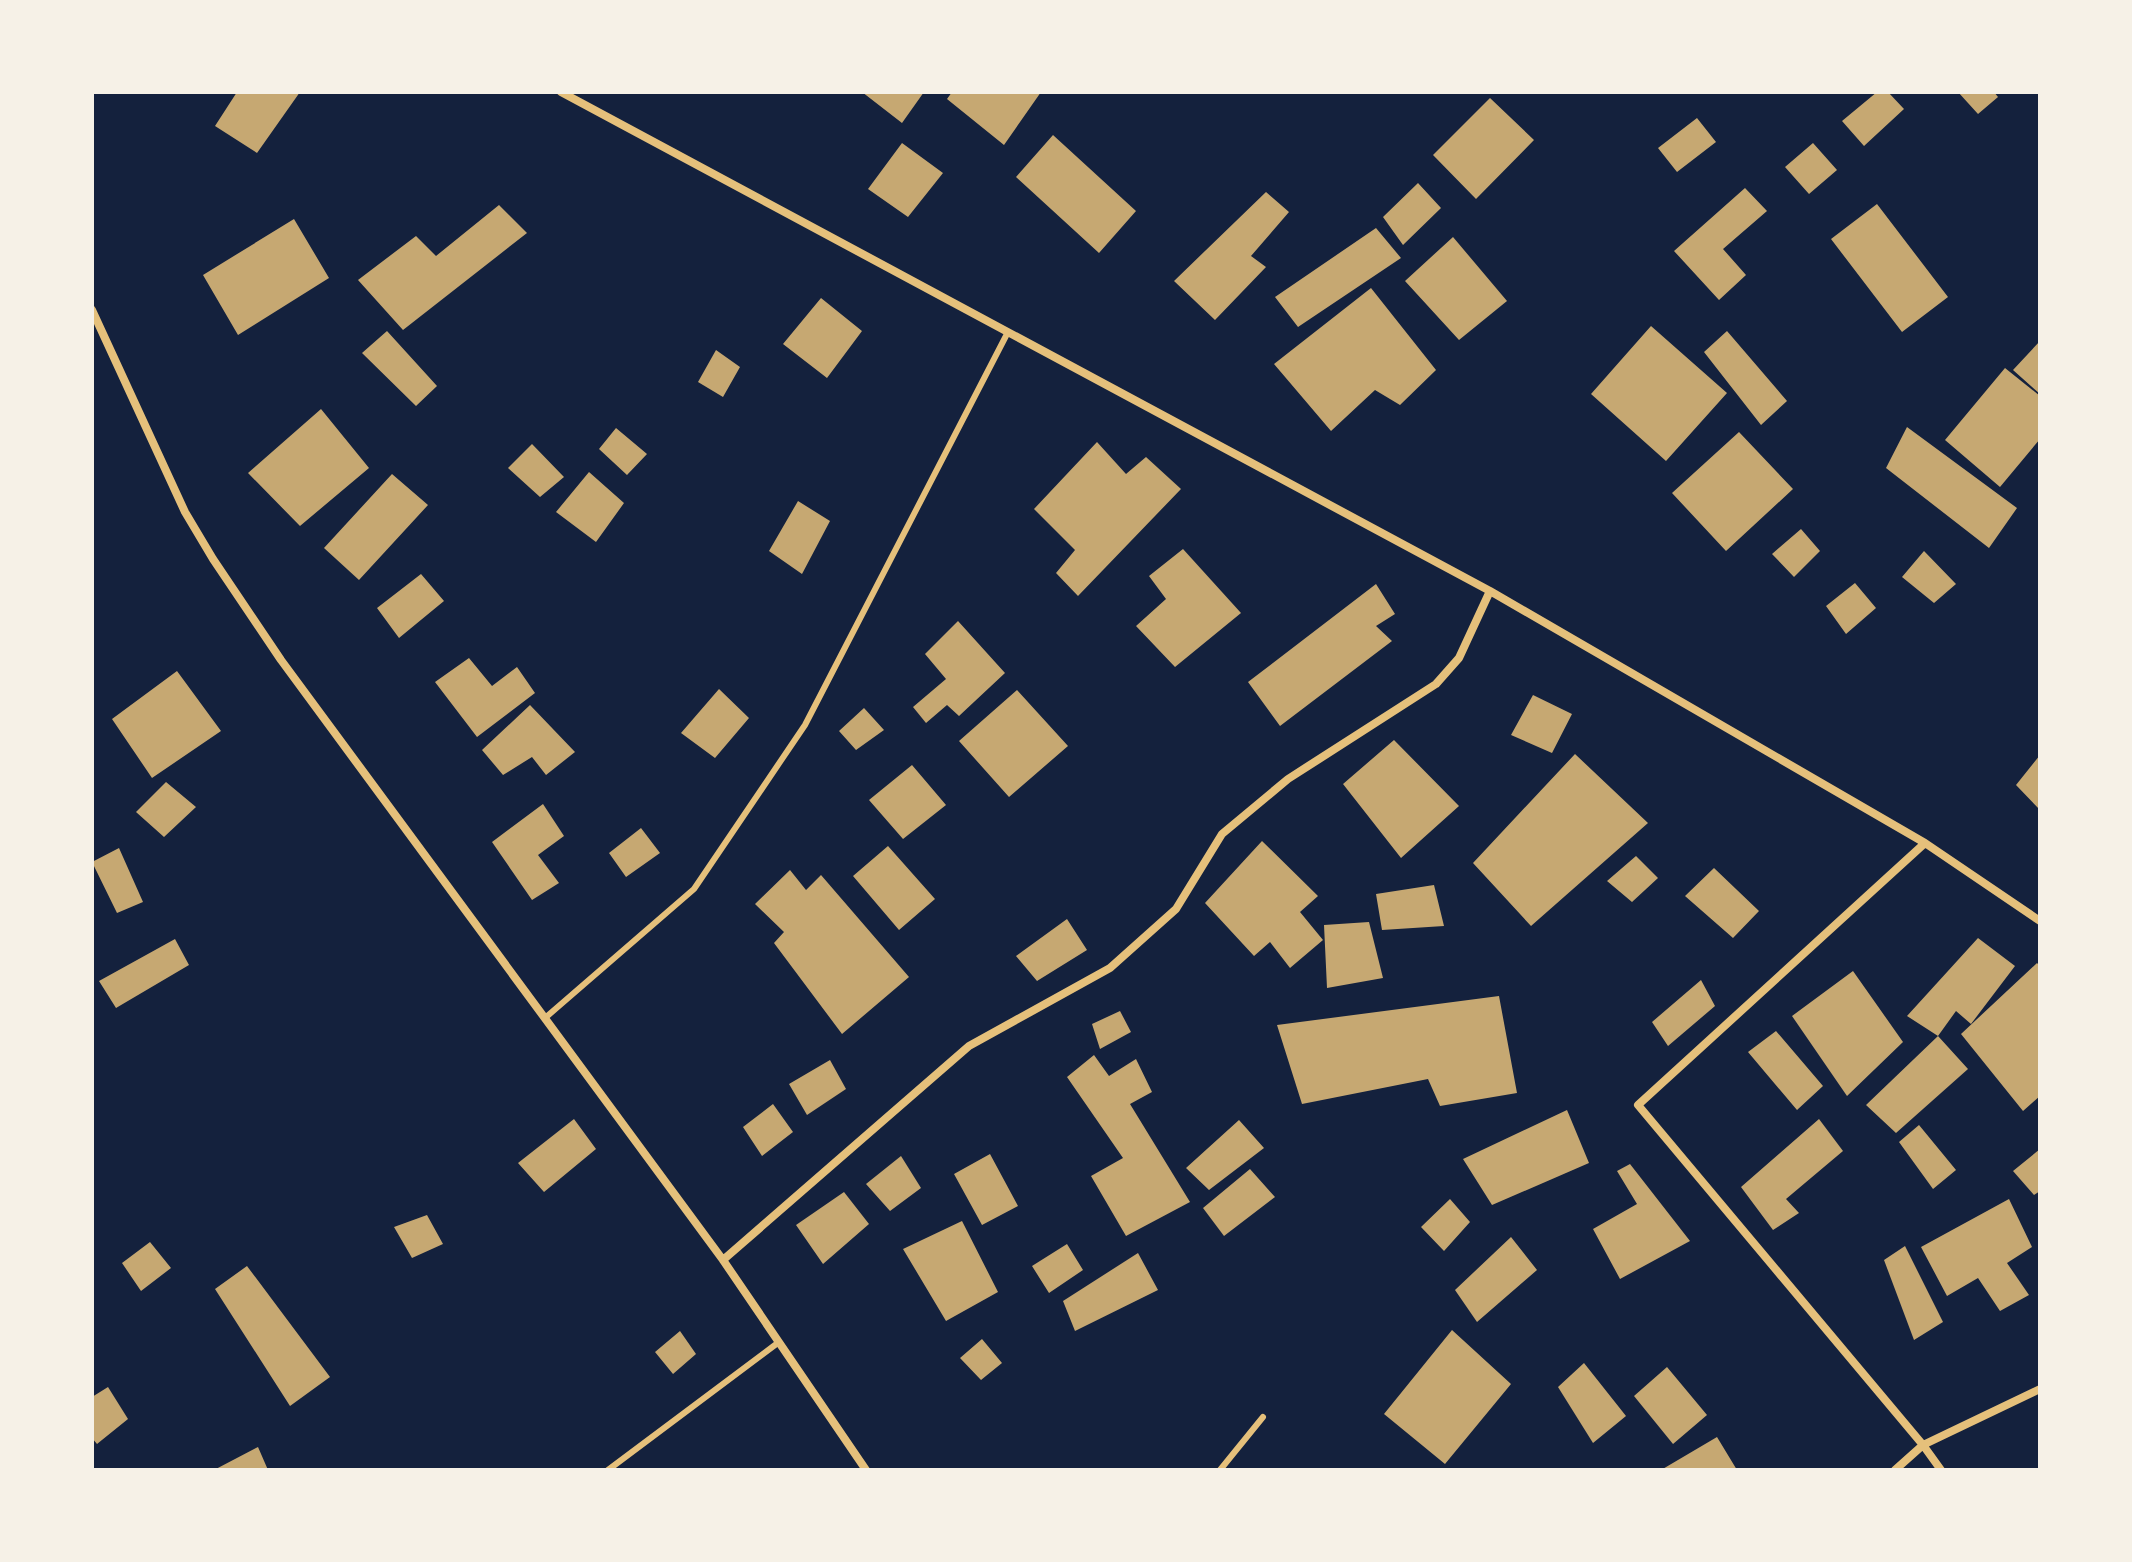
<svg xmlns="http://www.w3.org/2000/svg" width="2132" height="1562" viewBox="0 0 2132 1562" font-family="'Alegreya Sans',sans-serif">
	<rect width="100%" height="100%" fill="#14213d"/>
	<path fill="#c6a872" d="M237 92H300L257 153 215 126Z
		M862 92H924L902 123Z
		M952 92H1041L1004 145 947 99Z
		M1877 92H1888L1904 109 1864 146 1842 121Z
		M1958 92H1994L1998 97 1978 114Z
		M1490 98 1534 140 1476 199 1433 155Z
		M1697 118 1716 142 1677 172 1658 148Z
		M1053 135 1136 211 1099 253 1016 177Z
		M902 143 943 173 908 217 868 189Z
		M1813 143 1837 170 1809 194 1785 167Z
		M1418 183 1441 208 1403 245 1383 217Z
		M1745 188 1767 211 1723 249 1746 275 1719 300 1674 251Z
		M1266 192 1289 212 1251 256 1266 267 1215 320 1174 281Z
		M1877 204 1948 297 1902 332 1831 239Z
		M499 205 527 233 403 330 358 280 416 236 436 256Z
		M294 219 329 278 238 335 203 275Z
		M1376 228 1401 258 1298 327 1275 297Z
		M1453 237 1507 301 1459 340 1405 281Z
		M1371 288 1436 370 1400 405 1375 390 1331 431 1274 364Z
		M821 298 862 331 827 378 783 344Z
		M1651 326 1727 393 1666 461 1591 394Z
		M387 331 437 386 416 406 362 353Z
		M1727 331 1787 401 1761 425 1704 352Z
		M2040 341V394L2013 370Z
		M716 350 740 367 723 397 698 382Z
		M2005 368 2040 396V439L2000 487 1945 440Z
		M321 409 369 468 300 526 248 473Z
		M1907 427 2017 508 1989 548 1886 468Z
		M616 428 647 454 627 475 599 449Z
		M1739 432 1793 489 1726 551 1672 493Z
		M1097 442 1126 474 1146 457 1181 489 1078 596 1056 573 1075 550 1034 509Z
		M532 444 564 477 540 497 508 468Z
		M589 472 624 503 596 542 556 512Z
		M392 474 428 505 359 580 324 548Z
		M798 501 830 521 802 574 769 551Z
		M1801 529 1820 551 1794 577 1772 554Z
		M1183 549 1241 613 1175 667 1136 626 1166 599 1149 576Z
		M1924 551 1956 584 1934 603 1902 577Z
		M421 574 444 601 399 638 377 608Z
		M1855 583 1876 608 1846 634 1826 606Z
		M1376 584 1395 614 1376 626 1392 641 1280 726 1248 682Z
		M958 621 1005 673 959 716 947 705 926 723 913 707 946 679 925 654Z
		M469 658 492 686 517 667 535 693 477 737 435 682Z
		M177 671 221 731 152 778 112 719Z
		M719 689 749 718 715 758 681 733Z
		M1017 690 1068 746 1009 797 959 741Z
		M1533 695 1572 714 1552 753 1511 735Z
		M530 705 575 752 546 775 532 757 503 775 482 750Z
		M864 708 884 730 856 750 839 731Z
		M1394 740 1459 806 1401 858 1343 784Z
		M1575 754 1648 823 1531 926 1473 863Z
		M2040 755V810L2016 785Z
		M912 765 946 805 903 839 869 800Z
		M166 782 196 807 164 837 136 812Z
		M543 804 564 836 538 855 559 883 532 900 492 842Z
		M641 828 660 853 626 877 609 853Z
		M1262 841 1318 896 1300 912 1323 940 1290 968 1270 942 1254 956 1205 903Z
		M888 846 935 899 899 930 853 876Z
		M119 848 143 902 117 913 92 862Z
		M1636 856 1658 878 1632 902 1607 881Z
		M1714 868 1759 911 1733 938 1685 896Z
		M790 870 806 890 821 875 909 977 842 1034 774 943 784 932 755 904Z
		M1434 885 1444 926 1382 930 1376 894Z
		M1067 919 1087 950 1037 981 1016 956Z
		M1369 922 1383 978 1327 988 1324 925Z
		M1978 938 2015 966 1971 1024 1956 1011 1938 1036 1907 1016Z
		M175 939 189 965 116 1008 99 981Z
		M2037 963 2040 966V1096L2023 1111 1961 1034Z
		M1853 971 1903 1042 1847 1096 1792 1016Z
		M1701 980 1715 1006 1668 1046 1652 1022Z
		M1499 996 1517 1093 1440 1106 1428 1079 1302 1104 1277 1025Z
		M1120 1011 1131 1032 1100 1049 1092 1024Z
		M1776 1031 1823 1086 1797 1110 1748 1052Z
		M1938 1036 1968 1069 1896 1133 1866 1105Z
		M1094 1055 1109 1076 1136 1059 1152 1092 1130 1104 1190 1202 1126 1236 1091 1176 1123 1158 1067 1077Z
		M830 1060 846 1089 807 1115 789 1084Z
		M773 1104 793 1132 762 1156 743 1127Z
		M1567 1110 1589 1163 1492 1205 1463 1159Z
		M574 1119 596 1149 544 1192 518 1163Z
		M1819 1119 1843 1151 1786 1199 1799 1213 1773 1230 1741 1187Z
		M1239 1120 1264 1148 1209 1190 1186 1168Z
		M1919 1125 1956 1170 1933 1189 1899 1142Z
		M2040 1149V1191L2034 1195 2013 1171Z
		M990 1154 1018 1206 982 1225 954 1174Z
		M901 1156 921 1188 890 1211 866 1184Z
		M1630 1164 1690 1241 1620 1279 1593 1229 1637 1204 1617 1171Z
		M1250 1169 1275 1197 1224 1236 1203 1208Z
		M844 1192 869 1224 823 1264 796 1225Z
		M1450 1199 1470 1222 1444 1251 1421 1227Z
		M2009 1199 2032 1247 2007 1263 2029 1295 2000 1311 1978 1278 1947 1296 1921 1247Z
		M427 1215 443 1244 412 1258 394 1227Z
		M962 1221 998 1292 946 1321 903 1249Z
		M1511 1237 1537 1270 1477 1322 1455 1290Z
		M150 1242 171 1268 141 1291 122 1263Z
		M1067 1244 1083 1270 1049 1293 1032 1266Z
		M1905 1246 1943 1322 1914 1340 1884 1260Z
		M1138 1253 1158 1290 1075 1331 1063 1301Z
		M247 1266 330 1377 290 1406 215 1289Z
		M1452 1330 1511 1384 1445 1464 1384 1414Z
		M680 1331 696 1354 673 1374 655 1352Z
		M982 1339 1002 1363 981 1380 960 1358Z
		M1584 1363 1626 1416 1593 1443 1558 1387Z
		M1667 1367 1707 1415 1673 1444 1634 1396Z
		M108 1387 128 1419 97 1444 92 1438V1397Z
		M1717 1437 1737 1470H1661Z
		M258 1447 268 1470H214Z"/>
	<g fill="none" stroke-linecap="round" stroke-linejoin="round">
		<path stroke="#e5c07b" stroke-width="6" d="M545 1018 694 889 805 725 1008 332
			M608 1470 779 1342
			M1220 1470 1263 1417"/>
		<path stroke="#e5c07b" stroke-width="8" d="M561 92 1490 591 1925 843 2040 921
			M92 310 185 512 213 559 281 660 723 1260 866 1470
			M1925 843 1638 1105 1923 1445 1941 1470
			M723 1260 969 1046 1110 968 1176 909 1222 834 1288 779 1436 684 1459 658 1490 591
			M1895 1470 1923 1445 2040 1389"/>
	</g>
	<rect width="2132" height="1562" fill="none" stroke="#f6f1e7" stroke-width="188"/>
</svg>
